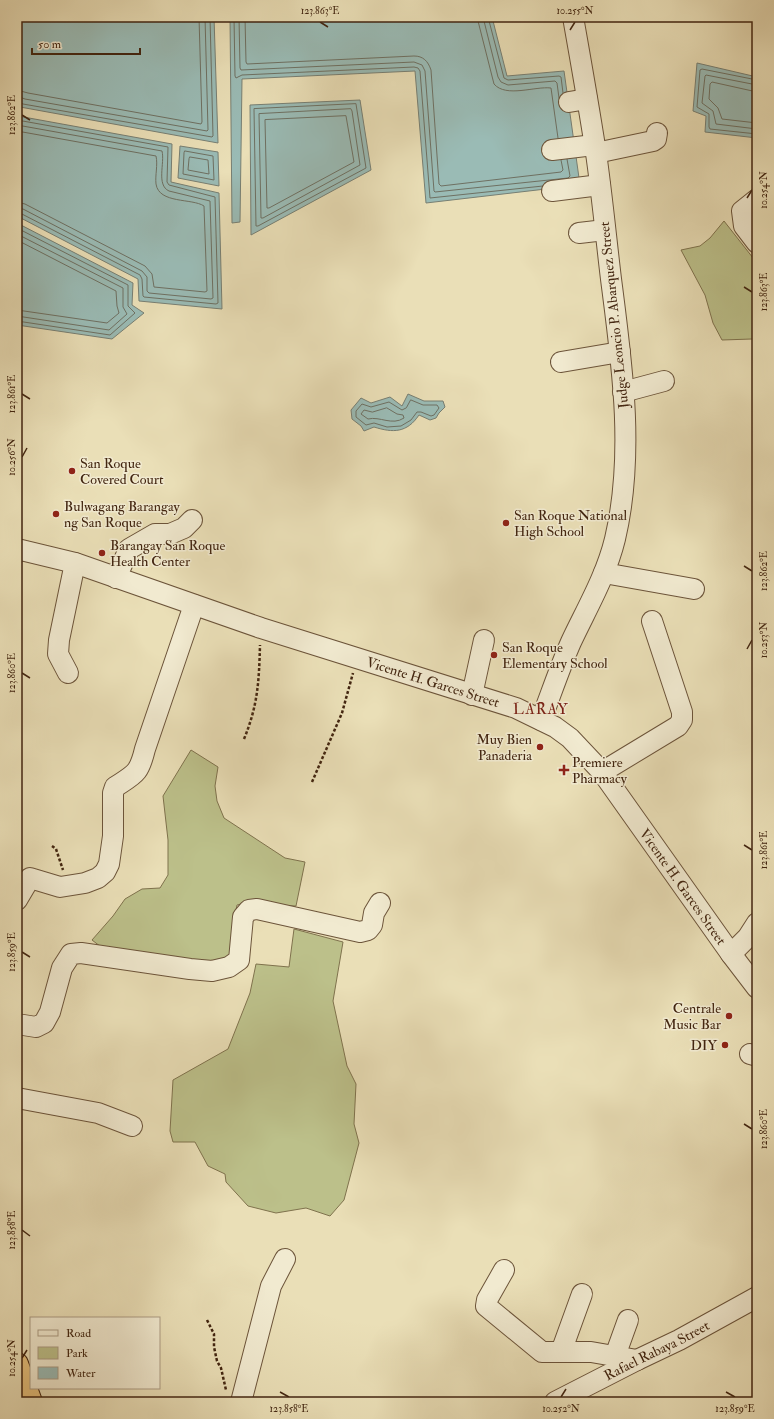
<svg xmlns="http://www.w3.org/2000/svg" width="774" height="1419" viewBox="0 0 774 1419" font-family="'IM FELL Double Pica',serif">
	<rect width="100%" height="100%" fill="#eadfb7"/>
	<filter id="stains"><feTurbulence type="fractalNoise" baseFrequency=".005" numOctaves="4"/><feColorMatrix values="0 0 0 0 .2 0 0 0 0 .09 0 0 0 0 .02 0 0 0 .5 -.17"/></filter>
	<radialGradient id="worn" r=".72"><stop offset=".6" stop-color="#630" stop-opacity="0"/><stop offset="1" stop-color="#630" stop-opacity=".3"/></radialGradient>
	<path fill="#bcc08a" stroke="#7f724d" d="M724 221 757 263V337L752 339 722 340 713 323 705 295 681 250 700 246 710 238Z
		M191 750 218 767 215 786 217 801 224 818 285 858 305 862 296 906 264 905 246 903 237 905 235 915 232 953 218 963 105 950 92 940 113 916 125 899 142 889 160 888 168 875V840L163 796Z
		M294 929 343 942 333 1001 347 1066 356 1084 354 1124 359 1143 344 1200 330 1216 306 1208 276 1213 248 1206 226 1182 225 1174 208 1166 195 1142H173L170 1131 173 1080 228 1049 250 993 256 964 289 967Z"/>
	<path fill="#9abbb5" stroke="#777f73" d="M17 17H214L218 143 20 107 17 103Z
		M230 17H492L507 76 564 71 580 185 426 203 415 71 242 79 240 222 232 223Z
		M697 63 757 77V138L705 132 706 116 693 111Z
		M360 100 371 170 251 235 250 105Z
		M18 116 172 144 171 182 219 193 222 309 139 301 138 279 17 216V117Z
		M180 146 218 152 219 186 178 178Z
		M17 223 133 283 132 305 144 313 112 339 17 325Z
		M408 394 424 401H443L445 407 439 413 436 418 430 420 419 415C407 433 393 433 374 427L364 431 361 426 352 419 351 410 361 398 371 403 390 397 402 406Z"/>
	<g fill="none" stroke-linecap="round" stroke-linejoin="round">
		<path stroke="#6e7062" stroke-width="1" d="M234 17 235 76 236 78 242 75 414 67 418 68 420 71 430 198 543 186
			M239 17 240 68 241 70 414 62 422 65 425 71 434 191 435 192 568 178 570 176 567 159
			M245 17 246 62 247 64 414 56C423 56 428 61 431 70L439 184 441 186 561 172 563 170 561 160
			M477 17 494 84C506 98 535 86 551 88L558 138
			M483 17 498 77 501 82 508 85 555 81 557 83 559 98
			M488 17 504 78 508 80 559 76 561 77 563 93
			M757 80 702 69 700 70 697 107 709 114V127L710 129 757 134
			M757 85 706 75 705 76 702 103 713 111 716 124 757 129
			M17 90 28 93 201 124 202 122 199 17
			M757 92 712 82 710 84 709 99 718 108 722 119 757 123
			M17 96 25 99 207 131 208 130 205 17
			M17 101 23 104 212 137 213 136 210 17
			M356 104 366 168 258 226H256L254 109Z
			M351 109 352 111 360 165 263 218H261L259 114Z
			M346 116 354 162 269 208H267L265 120Z
			M17 120 168 147 167 182 169 185 215 197 218 303 216 304 144 297 143 296 142 279 140 275 20 213H17
			M17 125 162 151C165 163 156 185 169 191L210 201 213 298 211 299 149 293 147 291V277L142 271 23 209 17 208
			M17 131 156 156C158 165 155 175 156 184 159 204 192 198 204 206L207 291 205 292 154 287 152 274 145 266 25 204 17 202
			M185 151 213 156 214 180 183 174 184 153Z
			M190 157 208 160 209 174 188 170 189 159Z
			M17 228 128 285V306L135 313 110 335 17 321
			M17 234 123 288V307L127 314 109 330 17 316
			M17 240 116 291 117 306 119 313 107 323 17 310
			M411 400 423 405H437L439 408 434 415 431 416 421 412H417L411 420 401 426 387 427 374 423 366 425 356 417V411L362 404 371 407 389 402 402 410 406 408Z
			M387 408 397 414 403 415 404 418C392 426 380 416 368 419L361 414 364 410 372 412Z"/>
		<defs>
			<g id="minor">
				<path d="M569 102 587 99"/>
				<path d="M552 150 594 145"/>
				<path d="M596 153 653 141 656 139 657 133"/>
				<path d="M552 191 600 185"/>
				<path d="M757 199 742 211 744 226 757 243"/>
				<path d="M579 233 605 230"/>
				<path d="M561 362 620 352"/>
				<path d="M623 392 664 381"/>
				<path id="s1" d="M17 549 75 563 261 628 516 708 555 727 570 738 602 772 731 954 757 988"/>
				<path d="M604 573 694 589"/>
				<path d="M116 578 129 549 155 534H170L184 528 192 520"/>
				<path d="M68 673 58 654 59 640 75 563"/>
				<path d="M472 695 484 640"/>
				<path d="M541 720C551 694 560 667 571 642 587 608 606 576 615 539 635 454 622 364 611 279 606 237 602 195 596 153 589 108 581 62 573 17"/>
				<path d="M602 772 678 726 682 720V712L652 621"/>
				<path d="M17 900 30 878 60 887 85 883 98 878 105 872 109 864 113 836V793L115 787C135 774 139 774 145 749L194 605"/>
				<path d="M731 954 748 937 757 923"/>
				<path d="M17 1024 36 1027 44 1023 50 1012 62 968 71 954 81 953 190 969 212 971 229 967 239 960 243 917 249 910 257 909 360 932 368 930 372 925 374 913 380 903"/>
				<path d="M750 1054 757 1056"/>
				<path d="M17 1098 98 1113 132 1126"/>
				<path d="M504 1270 487 1300 486 1306 542 1352H591L637 1360"/>
				<path d="M561 1352 582 1294"/>
				<path d="M615 1356 628 1320"/>
				<path d="M241 1402 271 1286 285 1259"/>
				<path id="s2" d="M555 1402 637 1360 679 1340 757 1297"/>
			</g>
			<path id="highway" d="M17 1364 31 1402"/>
		</defs>
		<use href="#minor" stroke="#6c543a" stroke-width="22"/>
		<use href="#highway" stroke="#422510" stroke-width="24"/>
		<path stroke="#422510" stroke-width="2.5" stroke-dasharray="3 2" stroke-linecap="butt" d="M244 739C258 705 259 681 260 645
			M312 782 342 713 353 673
			M52 846 56 849 63 870
			M207 1320 214 1334V1347L217 1361 221 1368 226 1390"/>
		<use href="#minor" stroke="#f1ead0" stroke-width="20"/>
		<use href="#highway" stroke="#e5c07c" stroke-width="22"/>
	</g>
	<path fill="none" stroke="#422510" stroke-width="1.5" d="M320 22 328 27M570 30 575 22M22 115 30 120M747 198 752 190M744 287 752 292M22 394 30 399M22 457 27 448M744 566 752 571M747 649 752 640M22 673 30 678M744 845 752 850M22 952 30 957M744 1124 752 1129M22 1230 30 1236M22 1358 27 1350M280 1392 289 1397M726 1392 735 1397M561 1397 566 1389"/>
	<g fill="#8f2418" stroke="#f1ead0" stroke-width="1.5">
		<circle cx="72" cy="471" r="4"/>
		<circle cx="56" cy="514" r="4"/>
		<circle cx="506" cy="523" r="4"/>
		<circle cx="102" cy="553" r="4"/>
		<circle cx="494" cy="655" r="4"/>
		<circle cx="540" cy="747" r="4"/>
		<path d="M562 764h4v4h4v4h-4v4h-4v-4h-4v-4h4z"/>
		<circle cx="729" cy="1016" r="4"/>
		<circle cx="725" cy="1045" r="4"/>
	</g>
	<g text-anchor="middle" dominant-baseline="central" stroke-width="3" stroke-linejoin="round" paint-order="stroke">
		<g font-size="14" fill="#422510" stroke="#f1ead0">
			<text transform="translate(614 315) rotate(-96)">Judge Leoncio P. Abarquez Street</text>
			<text stroke="none"><textPath href="#s1" startOffset="437">Vicente H. Garces Street</textPath></text>
			<text stroke="none"><textPath href="#s1" startOffset="773">Vicente H. Garces Street</textPath></text>
			<text stroke="none"><textPath href="#s2" startOffset="114">Rafael Rabaya Street</textPath></text>
		</g>
		<g font-size="14" fill="#422510" stroke="#f1ead0" text-anchor="start">
			<text x="80" y="463">San Roque<tspan x="80" dy="16">Covered Court</tspan></text>
			<text x="64" y="506">Bulwagang Barangay<tspan x="64" dy="16">ng San Roque</tspan></text>
			<text x="514" y="515">San Roque National<tspan x="514" dy="16">High School</tspan></text>
			<text x="110" y="545">Barangay San Roque<tspan x="110" dy="16">Health Center</tspan></text>
			<text x="502" y="647">San Roque<tspan x="502" dy="16">Elementary School</tspan></text>
			<text x="532" y="739" text-anchor="end">Muy Bien<tspan x="532" dy="16">Panaderia</tspan></text>
			<text x="572" y="762">Premiere<tspan x="572" dy="16">Pharmacy</tspan></text>
			<text x="721" y="1008" text-anchor="end">Centrale<tspan x="721" dy="16">Music Bar</tspan></text>
			<text x="717" y="1045" text-anchor="end">DIY</text>
		</g>
		<g font-size="15" letter-spacing="1" fill="#7a1f14" stroke="#f1ead0">
			<text x="541" y="709">LARAY</text>
		</g>
	</g>
	<rect width="774" height="1419" fill="none" stroke="#eadfb7" stroke-width="44"/>
	<rect x="30" y="1317" width="130" height="72" fill="#f1ead0" stroke="#ab9b83"/>
	<rect x="38" y="1330" width="20" height="6" fill="#f1ead0" stroke="#ab9b83"/>
	<text x="66" y="1337" font-size="12" fill="#422510">Road</text>
	<rect x="38" y="1347" width="20" height="12" fill="#bcc08a" stroke="#ab9b83"/>
	<text x="66" y="1357" font-size="12" fill="#422510">Park</text>
	<rect x="38" y="1367" width="20" height="12" fill="#9abbb5" stroke="#ab9b83"/>
	<text x="66" y="1377" font-size="12" fill="#422510">Water</text>
	<path d="M32 48v6h108v-6" fill="none" stroke="#422510" stroke-width="2"/>
	<text x="38" y="48" font-size="12" fill="#422510" stroke="#f1ead0" stroke-width="3" paint-order="stroke">50 m</text>
	<rect x="22" y="22" width="730" height="1375" fill="none" stroke="#422510" stroke-width="1.5"/>
	<g font-size="10" text-anchor="middle" fill="#422510">
		<text x="320" y="14">123.863°E</text>
		<text x="575" y="14">10.255°N</text>
		<text transform="translate(11 115) rotate(-90)" y="4">123.862°E</text>
		<text transform="translate(763 190) rotate(-90)" y="4">10.254°N</text>
		<text transform="translate(763 292) rotate(-90)" y="4">123.863°E</text>
		<text transform="translate(11 394) rotate(-90)" y="4">123.861°E</text>
		<text transform="translate(11 457) rotate(-90)" y="4">10.256°N</text>
		<text transform="translate(763 571) rotate(-90)" y="4">123.862°E</text>
		<text transform="translate(763 640) rotate(-90)" y="4">10.253°N</text>
		<text transform="translate(11 673) rotate(-90)" y="4">123.860°E</text>
		<text transform="translate(763 850) rotate(-90)" y="4">123.861°E</text>
		<text transform="translate(11 952) rotate(-90)" y="4">123.859°E</text>
		<text transform="translate(763 1129) rotate(-90)" y="4">123.860°E</text>
		<text transform="translate(11 1230) rotate(-90)" y="4">123.858°E</text>
		<text transform="translate(11 1358) rotate(-90)" y="4">10.254°N</text>
		<text x="289" y="1412">123.858°E</text>
		<text x="561" y="1412">10.252°N</text>
		<text x="735" y="1412">123.859°E</text>
	</g>
	<rect width="100%" height="100%" filter="url(#stains)"/>
	<rect width="100%" height="100%" fill="url(#worn)"/>
</svg>
